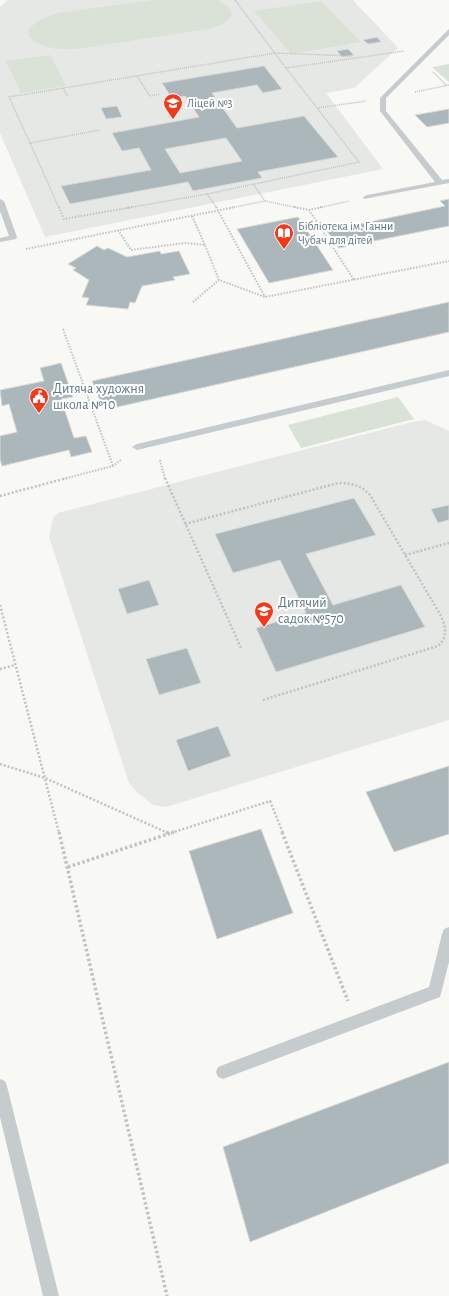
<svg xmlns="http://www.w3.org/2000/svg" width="449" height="1296" viewBox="0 0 449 1296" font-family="'Alegreya Sans',sans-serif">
	<rect width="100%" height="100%" fill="#f8f8f5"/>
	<path fill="#e6e8e6" d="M8 0H353L398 48 354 88 326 93 383 169 45 237 0 133V7Z
		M425 420 449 431V720L166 807 153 805 137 792 129 783 49 537 53 518 58 513 412 422Z"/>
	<path fill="#dae1d6" d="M152 0H218L229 7 232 14C226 24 219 26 208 29L77 49H61L47 47 36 43 29 36 28 30C37 20 46 17 58 13Z
		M321 1 361 42 291 54 254 11Z
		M50 55 66 86 21 93 6 61Z
		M449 64V82L432 67Z
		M398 397 414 419 301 448 288 425Z"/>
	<path fill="#abb7bb" stroke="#dadad7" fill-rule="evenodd" d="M377 37 381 42 368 44 363 40Z
		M348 49 354 55 342 57 337 51Z
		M264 66 282 89 263 93 257 85 212 93 237 128 304 116 338 157 258 172 262 178 193 191 188 182 70 204 61 186 151 170 139 148 122 151 112 133 199 117 185 96 172 98 162 83ZM226 138 242 161 180 173 165 149Z
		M117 106 122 117 106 119 101 108Z
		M449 109V123L427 127 415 115Z
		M449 199V226L339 248 327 231 445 206 440 201Z
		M298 217 333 270 269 283 237 229Z
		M97 246 104 250 108 248 127 257 160 251 161 254 179 251 190 274 173 277 175 280 142 286 135 303 130 302 128 309 86 305 89 298 82 297 89 280 73 270 76 268 68 264Z
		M449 302V332L104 410 92 381Z
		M61 363 73 397 61 399 74 438 86 436 92 452 71 457 69 450 2 466 0 459V436L17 432 9 404 2 406 0 390 44 381 40 368Z
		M354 498 376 535 306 554 333 605 401 585 425 627 276 672 256 628 306 613 280 560 233 573 215 534Z
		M449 505V520L438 523 431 509Z
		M149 580 159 605 127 614 118 589Z
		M187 648 201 683 159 695 146 659Z
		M218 726 231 756 188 771 176 740Z
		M449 766V834L394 852 366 792Z
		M261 829 293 913 217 939 189 851Z
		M449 1062V1163L250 1242 223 1147Z"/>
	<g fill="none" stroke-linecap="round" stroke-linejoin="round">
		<path stroke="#bfc3c4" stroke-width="1.5" stroke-dasharray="1 1" stroke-linecap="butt" d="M235 0 286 68
			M433 72 447 86
			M137 76 150 96 160 94
			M63 88 68 97
			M415 92 449 85
			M317 108 366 101
			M30 143 9 97 275 53 352 56
			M253 184 265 201
			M207 194 217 208
			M59 208 30 143 100 130
			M127 208 207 194 359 162 286 68 404 51
			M230 208 265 201 299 208
			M318 208 349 201"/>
		<path stroke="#bfc3c4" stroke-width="2" stroke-dasharray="1.5 1.5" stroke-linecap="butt" d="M59 207 64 219 133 207
			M216 207 265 297
			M294 207 309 210 322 207
			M309 210 354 280
			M192 216 205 245
			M118 230 131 250 185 243 205 245 219 280 265 297 449 261
			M26 249 235 207
			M193 302 219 280
			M63 329 113 466
			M160 460 165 479
			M63 479 113 466 122 459"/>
		<path stroke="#bfc3c4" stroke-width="2.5" stroke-dasharray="2 2" stroke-linecap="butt" d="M165 478 241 648
			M0 496 67 478
			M185 524 338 483C351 483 361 485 370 495L441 616C446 628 448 637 438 646L263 700
			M405 555 449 543
			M0 605 59 833
			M0 669 15 665
			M0 764 45 778 168 833
			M171 833 270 801 283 833"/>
		<path stroke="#bfc3c4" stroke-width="3.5" stroke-dasharray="2.5 2.5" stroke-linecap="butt" d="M59 832 167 1296
			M166 832 169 834
			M282 832 348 1001
			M68 867 174 832"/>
		<path fill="#c6cbce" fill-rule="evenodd" d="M449 29V35L386 98V111L442 180 449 179V183L364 199 363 197 367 195 435 182 380 111V98Z
			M0 199 4 201 17 237 16 239 0 242V238L9 236 0 211Z
			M449 370V376L137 450 132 447 137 444Z
			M449 927V962L440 997 223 1079 218 1077 216 1072 218 1067 429 987 442 934 444 929Z
			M0 1079 5 1081 7 1086 59 1296H43L0 1117Z"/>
	</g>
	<defs>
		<symbol id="school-pin" viewBox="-11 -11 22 30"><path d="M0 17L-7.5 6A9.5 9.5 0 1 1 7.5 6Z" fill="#f3391a" stroke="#fff"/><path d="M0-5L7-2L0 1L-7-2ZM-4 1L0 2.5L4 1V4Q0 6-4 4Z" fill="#fff"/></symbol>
		<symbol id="library-pin" viewBox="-11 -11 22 30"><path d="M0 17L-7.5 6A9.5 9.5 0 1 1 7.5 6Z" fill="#f3391a" stroke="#fff"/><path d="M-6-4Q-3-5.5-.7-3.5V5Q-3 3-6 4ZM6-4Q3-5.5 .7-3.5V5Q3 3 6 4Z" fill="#fff"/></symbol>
		<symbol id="civic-pin" viewBox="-11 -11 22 30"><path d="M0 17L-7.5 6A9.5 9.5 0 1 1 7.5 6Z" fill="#f3391a" stroke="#fff"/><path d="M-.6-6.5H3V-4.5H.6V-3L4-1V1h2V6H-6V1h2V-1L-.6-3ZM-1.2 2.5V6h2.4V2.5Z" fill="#fff"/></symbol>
	</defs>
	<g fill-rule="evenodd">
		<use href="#school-pin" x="162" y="92" width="22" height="30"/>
		<use href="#library-pin" x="273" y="222" width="22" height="30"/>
		<use href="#civic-pin" x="28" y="386" width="22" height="30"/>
		<use href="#school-pin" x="253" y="600" width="22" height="30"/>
	</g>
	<g text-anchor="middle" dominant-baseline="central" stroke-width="4" stroke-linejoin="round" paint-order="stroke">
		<g font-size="12" fill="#607783" stroke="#fff" text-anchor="start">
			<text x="187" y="103">Ліцей №3</text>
			<text x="298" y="226">Бібліотека ім. Ганни<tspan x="298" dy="14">Чубач для дітей</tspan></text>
		</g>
		<g font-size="14" fill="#607783" stroke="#fff" text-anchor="start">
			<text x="53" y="389">Дитяча художня<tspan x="53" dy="16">школа №10</tspan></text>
			<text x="278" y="603">Дитячий<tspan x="278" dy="16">садок №570</tspan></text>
		</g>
	</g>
</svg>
